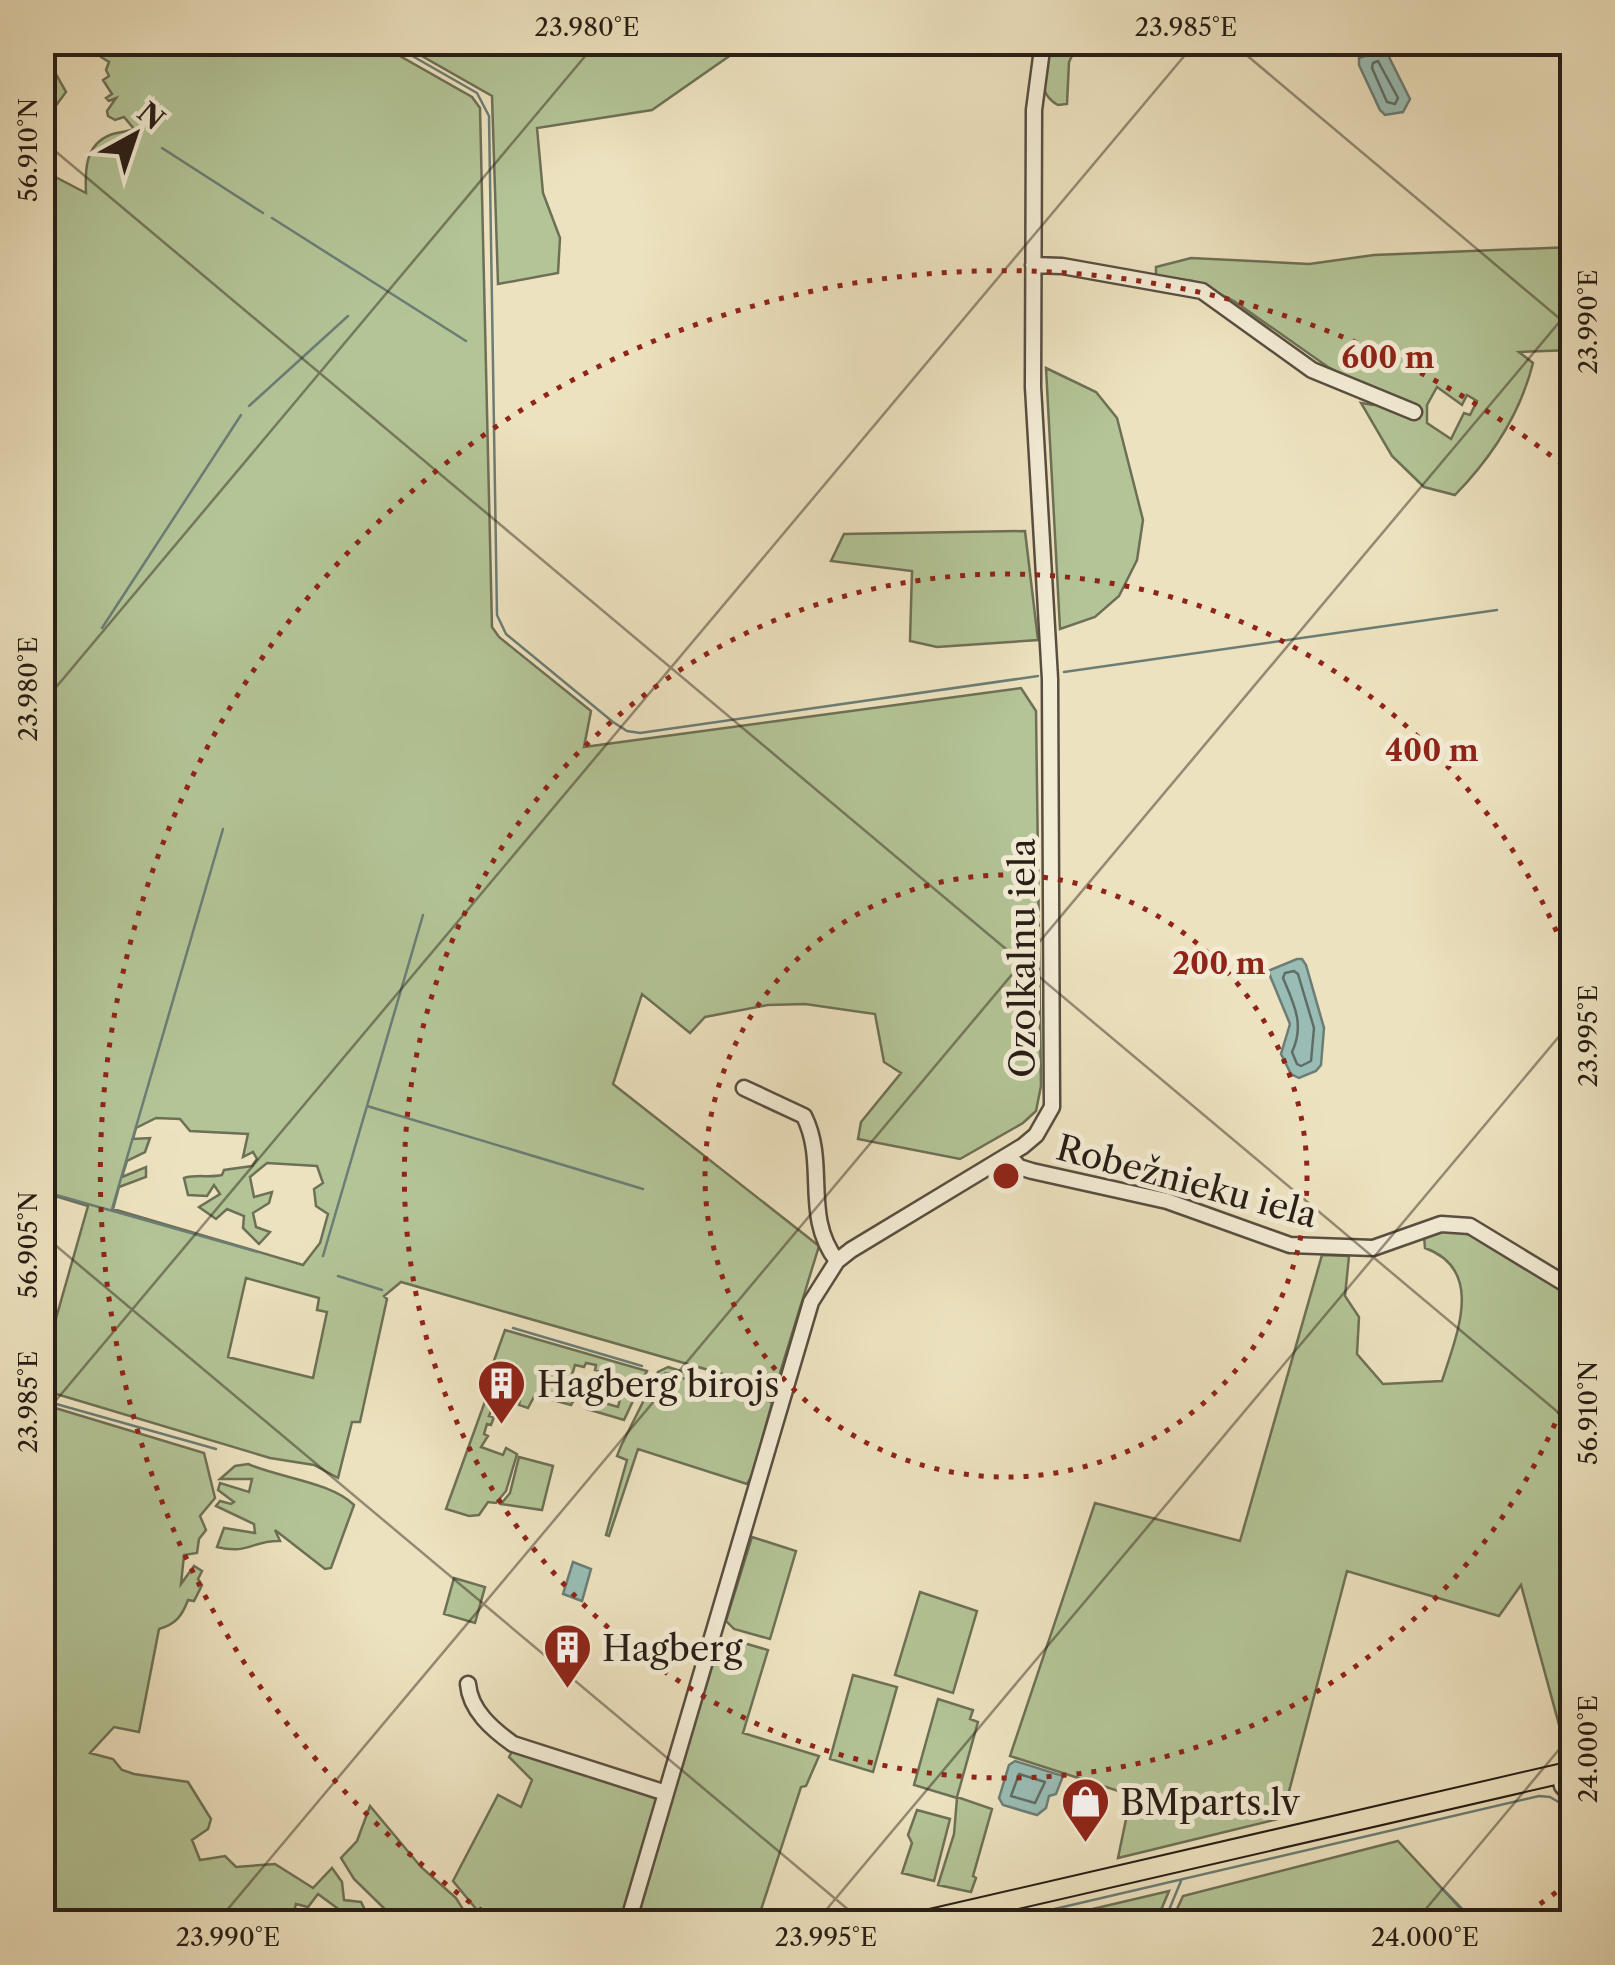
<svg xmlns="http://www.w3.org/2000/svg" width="1615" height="1965" viewBox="0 0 1615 1965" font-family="'Libre Caslon Text',serif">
	<rect width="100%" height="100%" fill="#ede2bf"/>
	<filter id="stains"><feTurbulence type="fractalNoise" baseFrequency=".002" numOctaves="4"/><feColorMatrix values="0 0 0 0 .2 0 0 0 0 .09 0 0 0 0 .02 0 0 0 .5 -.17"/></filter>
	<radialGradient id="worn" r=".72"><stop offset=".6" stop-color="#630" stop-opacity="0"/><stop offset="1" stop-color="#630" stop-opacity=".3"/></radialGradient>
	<path fill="#b3c496" stroke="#6d7056" stroke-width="2.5" fill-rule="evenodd" d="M735 42V52L652 110 537 128 543 193 560 238 558 273 498 284 492 96 399 43Z
		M99 43H377L472 97 480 108 492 627 499 637 591 711 584 747 1021 688 1036 711 1041 1086 1036 1111 1023 1123 960 1159 858 1139 861 1122 901 1073 884 1062 875 1014 805 1004 768 1005 705 1017 690 1033 642 994 613 1084 819 1246 775 1389 401 1282 384 1296 387 1299 360 1422H352L338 1478 314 1465 270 1458 43 1390V1364L88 1206 42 1192V170L86 193C85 170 85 145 110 135 117 132 127 132 134 129L124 117 115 120 108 116 107 111 116 98 109 101 106 98 112 94 103 80 109 76 106 70 109 62 101 57ZM156 1118 180 1119 190 1131 248 1134 243 1157 253 1152 257 1159 252 1166 224 1170 222 1175C209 1178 197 1174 184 1178L188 1195 207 1196 214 1185 220 1194 199 1207 216 1219 227 1209 244 1216 243 1228 259 1244 270 1232 256 1227 253 1213 269 1203 272 1192 254 1197 250 1177 267 1163 317 1166 323 1183 314 1189 316 1206 328 1214 320 1243 303 1265 113 1209 119 1187 146 1177V1167L122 1177 127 1161 145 1152 150 1138 133 1139 136 1128ZM246 1278 319 1298 317 1310 327 1312 313 1378 228 1357Z
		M1051 43H1078L1069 62 1067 104 1058 105C1033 91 1045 66 1051 43Z
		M43 63 52 67 66 92 43 123Z
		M1572 247V350L1519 352 1533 363C1520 415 1492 457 1455 495L1424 487 1392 456 1361 403 1373 405 1380 394 1328 367 1234 301 1193 281 1156 277V267L1191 258 1309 264 1374 255ZM1437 387 1462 405 1467 395 1477 401 1470 415 1464 413 1451 439 1427 423V405Z
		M1046 368 1096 392 1117 418 1143 520 1137 560 1119 596 1095 617 1060 629Z
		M1025 531 1038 640 937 647 910 641 912 571 831 561 844 534Z
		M1443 1230 1478 1236 1572 1297V1752L1567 1754 1521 1585 1499 1616 1347 1571 1282 1818 1118 1858 1131 1795 1010 1756 1095 1503 1240 1541 1322 1255 1349 1256 1345 1296 1359 1317 1357 1354 1383 1384 1442 1381C1456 1336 1486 1270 1425 1248L1424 1236Z
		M505 1330 647 1371 624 1420 587 1409V1398L618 1407 625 1379 595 1370 596 1365 586 1363 584 1367 575 1365 567 1392 577 1395 571 1405 535 1395 528 1408 519 1405 520 1400 501 1394 497 1407 493 1406 489 1416 494 1417 491 1425 487 1424 484 1434 488 1436 481 1447 503 1455 506 1448 517 1454 506 1491 496 1503 488 1502 479 1515 469 1516 446 1509 487 1396 482 1394Z
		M668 1367 763 1397 772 1403 752 1476 747 1484 638 1449 609 1536 606 1535 627 1460 617 1456 621 1446 658 1372Z
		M42 1404 204 1453 215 1498 200 1516 206 1530 199 1539 197 1553 184 1555 181 1584 194 1566 202 1571 198 1579 202 1585 194 1601 188 1600C182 1616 176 1624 159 1629L139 1732 114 1727 90 1753 113 1759 122 1770 134 1774 188 1782 211 1819 208 1829 192 1840 200 1860 225 1856 236 1867 275 1864 313 1888 332 1868 342 1882 344 1900 361 1902 371 1922H356L318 1894 308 1907 296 1904 291 1922H43Z
		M519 1457 553 1466 542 1510 501 1504 510 1493Z
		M248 1464C280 1478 331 1482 354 1505L331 1568 325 1569 275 1530 280 1541C253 1540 248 1555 217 1547L224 1528 255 1533 254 1524 216 1506 220 1501 231 1504 234 1502 218 1490 220 1483 249 1492 252 1479H220L235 1466Z
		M752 1537 796 1551 770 1639 734 1629 726 1621Z
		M454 1578 485 1587 475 1623 444 1614Z
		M920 1592 977 1611 953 1693 895 1675Z
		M730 1639 768 1650 743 1733 819 1756 806 1786 801 1787 757 1922H635L719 1643Z
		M853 1675 897 1687 873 1772 830 1759Z
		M938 1699 973 1710 970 1719 978 1722 957 1797 992 1809 973 1876 976 1878 971 1892 938 1885 954 1834 957 1798 914 1785Z
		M513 1750 657 1799 620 1922H481L477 1910 453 1881 498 1795 521 1807 532 1780 509 1757Z
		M370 1806 421 1867 456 1898 471 1922H398L354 1879 341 1858 357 1841Z
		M917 1810 950 1819 934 1881 902 1873 912 1843 908 1835Z
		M1398 1841 1473 1922H1171L1183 1896Z
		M1169 1891 1156 1922H1037Z"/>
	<path fill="#99bdb5" stroke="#6b7d75" stroke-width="2.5" d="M1381 50 1388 55 1410 99 1403 112 1385 115 1380 110 1359 65V58Z
		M1297 959H1302L1306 965 1324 1028 1321 1065 1316 1071 1299 1078 1291 1074 1281 1054 1290 1024 1268 971Z
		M573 1562 591 1569 582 1601 563 1594Z
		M1015 1761 1063 1776 1056 1794 1049 1796 1046 1808 1037 1815 1003 1805 999 1798 1009 1765Z"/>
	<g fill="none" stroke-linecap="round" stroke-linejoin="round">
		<path stroke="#606d66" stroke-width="2.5" d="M1378 61 1398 98 1395 104 1387 102 1372 68 1373 63Z
			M1294 971 1298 974 1314 1028 1311 1061 1301 1066 1297 1064 1292 1052C1305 1025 1294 1004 1283 978L1285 973Z
			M1019 1774 1045 1782 1035 1803 1011 1796Z"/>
		<path stroke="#6b7d75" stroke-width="2.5" d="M388 42 477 93 489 116 497 615 506 634 613 722 627 731 640 733 1038 676
			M162 148 263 213
			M272 218 466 341
			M249 406 348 316
			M102 628 241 415
			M1064 672 1497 610
			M367 1106 643 1189
			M42 1191 258 1252
			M112 1209 223 829
			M323 1256 423 915
			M338 1276 382 1290
			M513 1328 642 1366
			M665 1373 758 1400
			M42 1400 216 1449
			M1443 1889 1475 1922
			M1033 1914 1539 1796 1550 1797 1572 1810
			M994 1922 1006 1920
			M1164 1922 1181 1881"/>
		<defs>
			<path id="minor" d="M1033 265 1062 266 1202 291 1312 370 1414 412
				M744 1088 804 1116C828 1164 802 1216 837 1261
				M1009 1156 1019 1167 1032 1171 1167 1201 1290 1245 1373 1248 1441 1224 1470 1226 1572 1288
				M468 1684C470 1710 492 1729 513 1744L666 1793
				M1559 1774 1562 1786 1572 1797
				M628 1922 811 1302 837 1261 851 1250 1023 1146 1036 1135 1052 1107 1050 679 1033 387 1034 110 1043 42"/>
			<path id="major" d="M917 1922 1572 1771"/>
		</defs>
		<use href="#minor" stroke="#584e40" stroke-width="19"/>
		<use href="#major" stroke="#271d16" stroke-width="22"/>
		<use href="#minor" stroke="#f3ecd5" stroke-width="14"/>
		<use href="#major" stroke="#ede2bf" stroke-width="18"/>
	</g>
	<path fill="none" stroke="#271d16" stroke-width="2.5" stroke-opacity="0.45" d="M1231 42 1572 329M42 140 1572 1424M42 704 597 42M42 1234 863 1922M42 1417 1196 42M217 1922 1572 307M816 1922 1572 1021M1415 1922 1572 1734"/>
	<g fill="none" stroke="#8f2418" stroke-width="5" stroke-dasharray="5 10">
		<circle cx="1006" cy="1176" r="301"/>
		<path d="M1572 1382A602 602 0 1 1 1572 970"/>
		<path d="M1568 1883A903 903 0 0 1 1517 1920M495 1920A903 903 0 1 1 1568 469"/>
	</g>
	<defs>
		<symbol id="building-pin" viewBox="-11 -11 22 30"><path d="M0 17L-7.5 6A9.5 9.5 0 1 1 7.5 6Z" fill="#8f2418" stroke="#f3ecd5"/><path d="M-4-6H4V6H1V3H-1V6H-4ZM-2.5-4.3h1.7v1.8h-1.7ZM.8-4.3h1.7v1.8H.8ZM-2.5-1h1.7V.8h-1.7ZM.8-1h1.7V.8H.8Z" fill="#fff"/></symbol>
		<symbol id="shop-pin" viewBox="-11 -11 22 30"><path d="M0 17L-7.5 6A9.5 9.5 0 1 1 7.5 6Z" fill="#8f2418" stroke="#f3ecd5"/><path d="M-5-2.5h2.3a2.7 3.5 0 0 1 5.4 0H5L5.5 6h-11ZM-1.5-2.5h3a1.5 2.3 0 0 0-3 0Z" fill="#fff"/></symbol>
	</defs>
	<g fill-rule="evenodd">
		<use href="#building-pin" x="474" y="1356" width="55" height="75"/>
		<use href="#building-pin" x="540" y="1620" width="55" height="75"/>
		<use href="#shop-pin" x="1058" y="1774" width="55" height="75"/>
	</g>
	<g text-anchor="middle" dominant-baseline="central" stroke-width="10" stroke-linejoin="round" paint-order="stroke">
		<g font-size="35" fill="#271d16" stroke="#f3ecd5">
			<text transform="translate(1022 958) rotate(-90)">Ozolkalnu iela</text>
			<text transform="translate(1187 1181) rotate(15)">Robežnieku iela</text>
		</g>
		<g font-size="35" fill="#271d16" stroke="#f3ecd5" text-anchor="start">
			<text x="537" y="1384">Hagberg birojs</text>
			<text x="602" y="1648">Hagberg</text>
			<text x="1120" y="1802">BMparts.lv</text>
		</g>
	</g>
	<circle cx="1006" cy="1176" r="15" fill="#8f2418" stroke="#f3ecd5" stroke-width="5"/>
	<g font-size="30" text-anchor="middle" font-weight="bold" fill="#8f2418" stroke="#f3ecd5" stroke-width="10" stroke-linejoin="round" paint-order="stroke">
		<text x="1388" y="368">600 m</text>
		<text x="1432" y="761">400 m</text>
		<text x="1219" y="974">200 m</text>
	</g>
	<rect width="1615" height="1965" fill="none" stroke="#ede2bf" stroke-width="110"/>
	<g transform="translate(135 135) rotate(40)" stroke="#f3ecd5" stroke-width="8" paint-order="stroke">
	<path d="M0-8L18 38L0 25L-18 38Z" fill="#271d16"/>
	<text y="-15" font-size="28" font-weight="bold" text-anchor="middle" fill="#271d16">N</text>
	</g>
	<rect x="55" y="55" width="1505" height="1855" fill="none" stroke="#271d16" stroke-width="4"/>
	<g font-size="25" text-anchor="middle" fill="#271d16">
		<text x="587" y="36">23.980°E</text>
		<text x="1186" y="36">23.985°E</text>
		<text transform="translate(28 150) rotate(-90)" y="9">56.910°N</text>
		<text transform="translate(1588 322) rotate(-90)" y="9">23.990°E</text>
		<text transform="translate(28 689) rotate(-90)" y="9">23.980°E</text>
		<text transform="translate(1588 1036) rotate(-90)" y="9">23.995°E</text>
		<text transform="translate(28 1245) rotate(-90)" y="9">56.905°N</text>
		<text transform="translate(28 1402) rotate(-90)" y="9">23.985°E</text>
		<text transform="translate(1588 1413) rotate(-90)" y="9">56.910°N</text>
		<text transform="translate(1588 1749) rotate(-90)" y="9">24.000°E</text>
		<text x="228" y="1946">23.990°E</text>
		<text x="826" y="1946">23.995°E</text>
		<text x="1425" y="1946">24.000°E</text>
	</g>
	<rect width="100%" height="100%" filter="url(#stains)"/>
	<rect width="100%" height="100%" fill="url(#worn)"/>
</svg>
